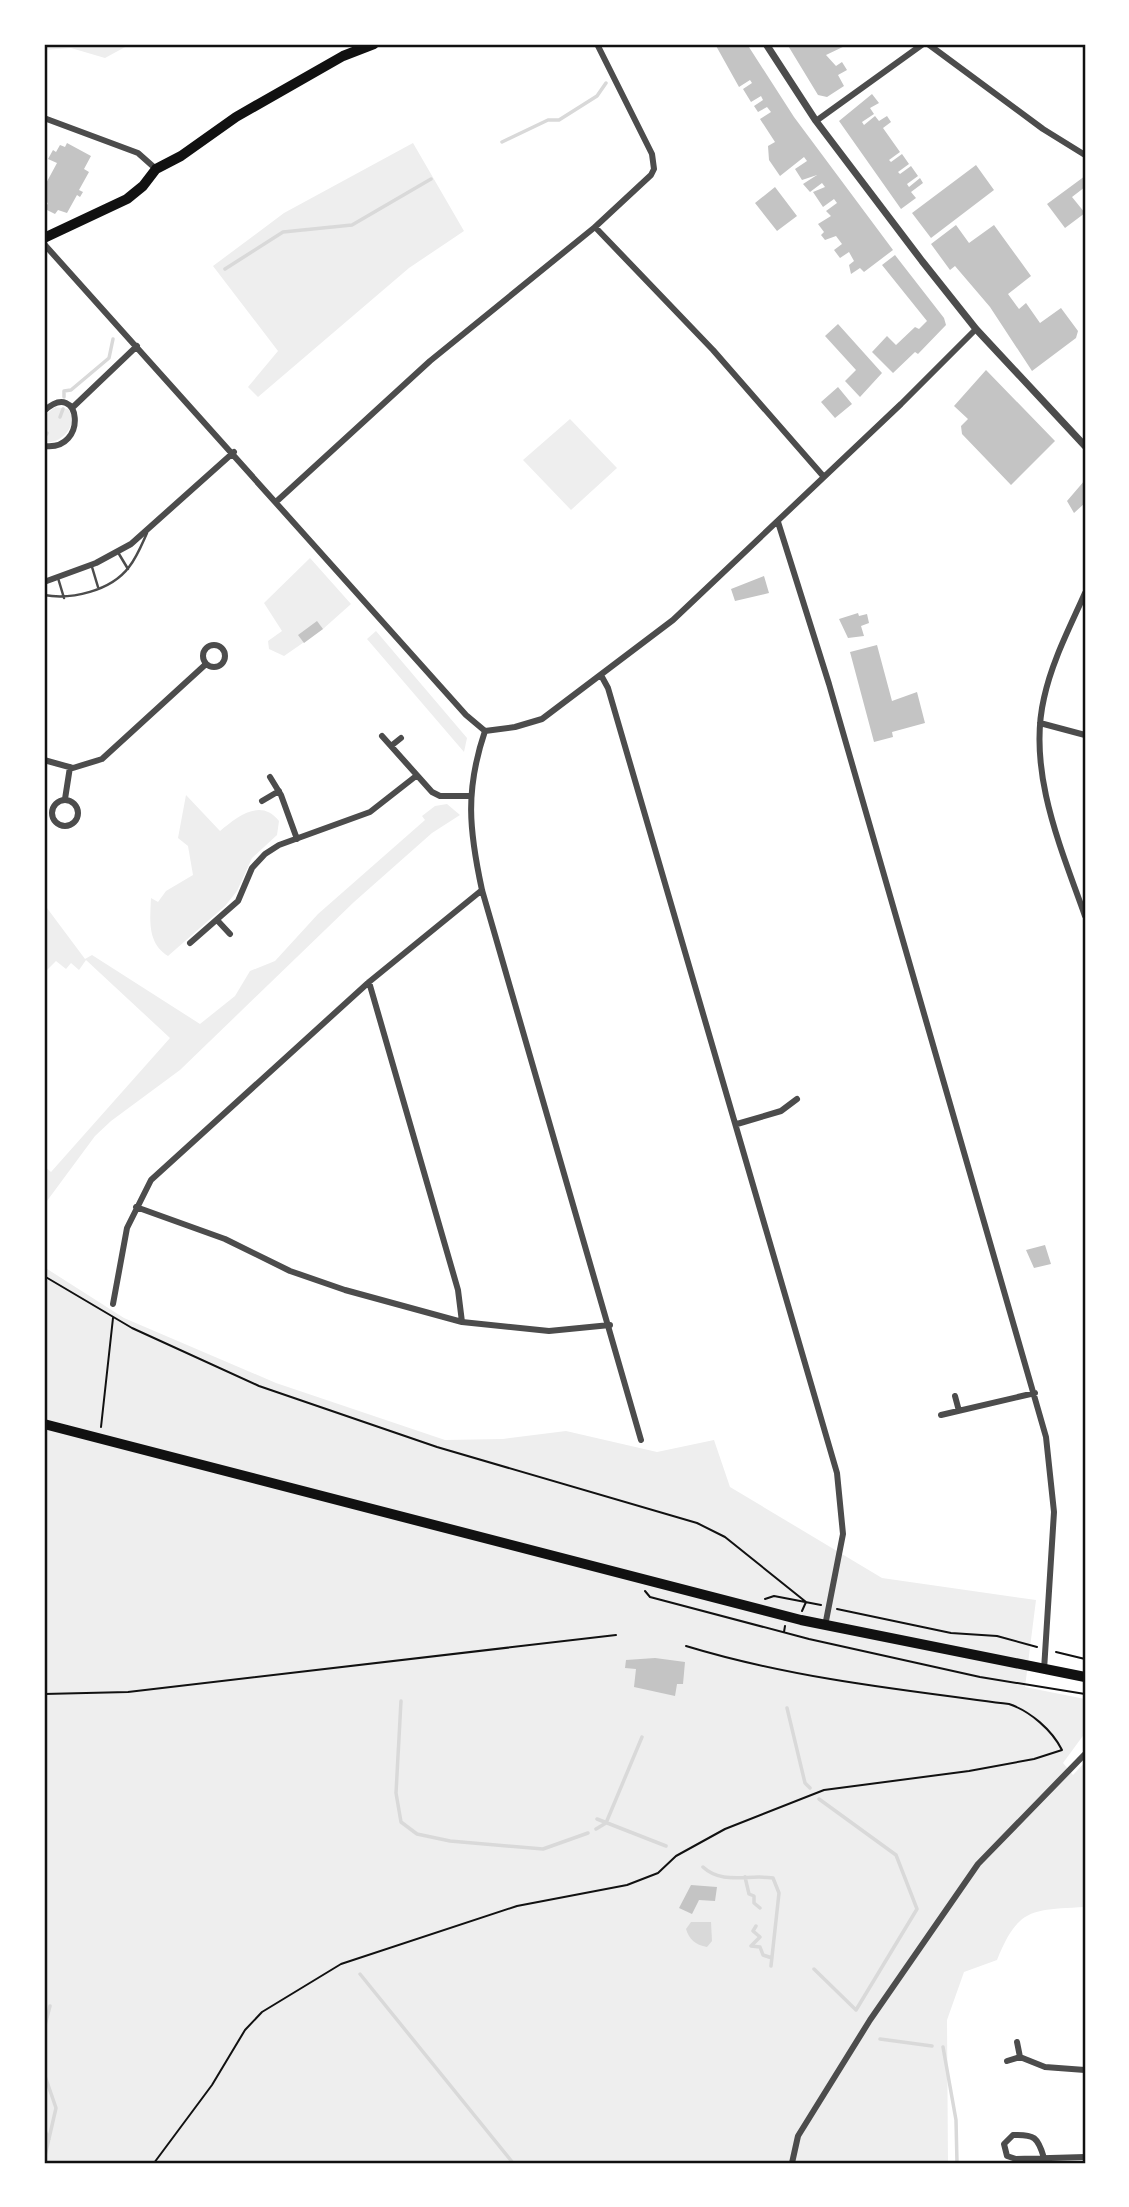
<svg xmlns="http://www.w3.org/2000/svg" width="1129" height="2207" viewBox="0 0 1129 2207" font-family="Barlow,sans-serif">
	<rect width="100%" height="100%" fill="#fff"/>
	<path fill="#eee" d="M44 44H165L158 47 127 46 105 58 71 48 44 50Z
		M413 143 464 231 409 268 258 397 248 387 278 351 213 266 284 213Z
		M55 407 68 409C80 424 61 445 44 442V416Z
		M570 419 617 468 571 510 523 460Z
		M310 558 351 604 323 629 284 656 269 649 268 641 282 631 264 603Z
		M376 631 467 738 464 752 367 639Z
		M186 795 220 831C238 816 261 798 279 821L277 835 252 858 237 891 225 906 168 956C147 943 150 920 151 898L158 902 166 891 193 875 188 846 178 838Z
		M447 804 460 815 432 833 354 902 180 1070 111 1121 95 1136 44 1205V1166L51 1172 170 1038 86 960 79 970 71 963 66 969 56 961 44 973V904L85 959 92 955 200 1024 235 996 250 971 275 961 318 914 425 820 422 816 435 806Z
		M44 1267 124 1318 276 1383 445 1440 503 1439 566 1431 657 1452 714 1440 730 1487 882 1578 1036 1600 1025 1687 1085 1699V1733L1063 1763 1073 1775 1085 1762V1907C1033 1910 1018 1907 997 1960L964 1972 947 2020 948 2163H44Z"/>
	<path fill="#d9d9d9" d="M691 1922H711L712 1941 707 1947C695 1945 689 1939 686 1929Z"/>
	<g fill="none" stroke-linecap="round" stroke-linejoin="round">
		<path stroke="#d9d9d9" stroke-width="3.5" d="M502 142 548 120H559L597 96 606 83
			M225 269 283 232 352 225 431 179
			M64 397V391L71 390 109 358 113 339
			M60 417 63 409
			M44 438 47 433
			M401 1701 396 1793 401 1822 417 1834 450 1841 543 1849 588 1833
			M787 1708 805 1783 810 1788
			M597 1819 666 1846
			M596 1829 606 1823 642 1737
			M703 1867C722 1885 749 1874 773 1878L779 1893 771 1966
			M745 1877 749 1894 754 1896V1903L760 1908
			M756 1926 753 1931 760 1937 751 1946 760 1947 763 1955 772 1958
			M814 1969 856 2010 917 1909 896 1855 819 1799
			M360 1974 513 2163
			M44 2029 50 2006
			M880 2039 932 2046
			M943 2047 956 2120 957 2163
			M44 2073 56 2108 44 2160
			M44 2129 49 2139"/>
	</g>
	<path fill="#c4c4c4" d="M715 44H747L794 117 893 250 864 272 860 268 851 274 849 265 854 261 849 252 840 258 834 250 842 244 836 236 825 240 821 235 824 232 818 224 831 216 826 211 837 203 834 199 823 207 813 192 825 187 822 183 810 192 803 184 817 175 802 180 795 169 807 161 804 157 780 176 769 160 768 146 775 142 760 119 771 112 767 107 758 112 754 106 763 100 761 96 751 102 743 89 752 83 750 80 739 87Z
		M787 44H849L826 55 836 66 842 62 847 70 838 75 844 86 827 97 818 95Z
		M872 94 879 103 870 108 874 114 862 122 864 125 875 116 879 121 887 116 891 122 883 128 900 152 889 160 891 162 902 154 909 164 898 172 900 174 911 166 918 176 907 184 909 187 920 178 923 183 911 192 916 198 901 209 839 121Z
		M67 143 91 156 84 169 89 172 79 190 83 192 80 197 77 195 67 213 58 210 55 214 45 209 48 203 44 201V187L57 163 48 159 53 150 56 152 60 145 65 147Z
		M976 165 994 190 931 238 912 213Z
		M1085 176V187L1072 197 1085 213 1065 228 1047 204Z
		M775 187 797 216 777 231 755 203Z
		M956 225 969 243 994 225 1031 276 1008 294 1019 309 1026 303 1040 323 1061 308 1078 331 1076 338 1032 371 990 307 955 266 950 270 931 244Z
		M895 255 944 318 946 325 918 354 915 352 893 373 872 352 887 336 896 345 915 327 919 329 927 321 882 265Z
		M838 324 882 373 860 397 845 381 856 370 825 336Z
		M986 370 1055 441 1011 485 962 434 961 426 968 419 954 406Z
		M838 387 852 404 835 418 821 402Z
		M1085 480V503L1074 513 1067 501Z
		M764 576 769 593 735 601 731 589Z
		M858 613 859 616 867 614 869 623 861 626 864 636 848 638 839 619Z
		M317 621 323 629 304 643 298 635Z
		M877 645 892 701 917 692 925 723 892 732 893 737 874 742 850 652Z
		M1045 1245 1051 1264 1034 1268 1026 1250Z
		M655 1658 685 1662 683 1684H677L675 1696 634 1687 636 1669 625 1668 626 1660Z
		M691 1885 717 1887 715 1901 699 1900 692 1914 679 1908Z"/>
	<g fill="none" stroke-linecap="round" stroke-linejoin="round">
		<path stroke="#111" stroke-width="2" d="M44 1276 132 1328 259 1386 437 1447 697 1523 725 1537 806 1602 802 1611
			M101 1427 113 1318
			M645 1591 650 1597 809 1639 980 1677 1085 1694
			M765 1599 774 1596 821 1605
			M837 1609 951 1633 997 1636 1037 1647
			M784 1632 785 1626
			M1056 1652 1085 1659
			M44 1694 128 1692 616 1635
			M154 2163 212 2085 245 2030 262 2012 341 1964 517 1906 627 1885 658 1873 676 1856 725 1829 824 1790 969 1771 1034 1759 1062 1750C1052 1730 1030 1711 1009 1704 901 1690 791 1678 686 1646"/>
		<path stroke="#4c4c4c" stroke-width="2.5" d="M119 554 128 569
			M92 567 98 587
			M58 578 64 598
			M44 595C71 600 111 591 129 567 137 557 142 544 147 533"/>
		<path stroke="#4c4c4c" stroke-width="6" d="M928 44 1043 129 1085 155
			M44 118 138 153 156 169
			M816 121 923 44
			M595 227 713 350 824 477
			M44 244 466 715 485 731 515 727 542 719 673 620 901 404 976 329
			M72 408 137 346
			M44 411C81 377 89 452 44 446
			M277 501 430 361 595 227 651 175 654 169 652 154 597 44
			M778 522 829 684 1046 1437 1054 1512 1044 1670
			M44 582 96 563 131 544 234 452
			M1085 593C1070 627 1052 661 1044 698 1027 771 1061 848 1085 916
			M203 656a11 11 0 1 1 22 0a11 11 0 1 1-22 0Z
			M602 677 608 688 837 1473 843 1534 825 1626
			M1040 723 1085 735
			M485 731C465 790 469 830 482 890L641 1440
			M382 736 432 792 440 796H469
			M391 746 401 738
			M44 760 73 768 102 759 206 664
			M270 777 281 795 297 839
			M65 799 70 767
			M52 813a13 13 0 1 1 26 0a13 13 0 1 1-26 0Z
			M262 801 279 791
			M217 920 230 934
			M190 943 238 901 252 868 265 854 279 845 370 812 416 776
			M369 982 458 1290 462 1322
			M737 1124 781 1111 797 1099
			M136 1207 225 1239 290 1271 345 1290 462 1322 549 1331 610 1325
			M113 1304 127 1228 151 1180 369 982 482 890
			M955 1396 959 1411
			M941 1415 1035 1393
			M1017 2042 1020 2057
			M1007 2061 1020 2057 1045 2067 1085 2070
			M1044 2158C1038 2137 1034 2134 1013 2135L1004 2144 1007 2156 1016 2159 1085 2157
			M792 2163 798 2136 870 2020 978 1864 1085 1754"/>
		<path stroke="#4c4c4c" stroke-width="7" d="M766 44 816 121 922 261 976 329 1085 446"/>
		<path stroke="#111" stroke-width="10" d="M44 238 127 199 143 186 156 169 181 156 236 117 343 56 374 44
			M44 1424 801 1620 1085 1677"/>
	</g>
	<rect width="1129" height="2207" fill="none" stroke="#ffffff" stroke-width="91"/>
	<rect x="46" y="46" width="1038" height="2116" fill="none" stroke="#111" stroke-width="2.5"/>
</svg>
